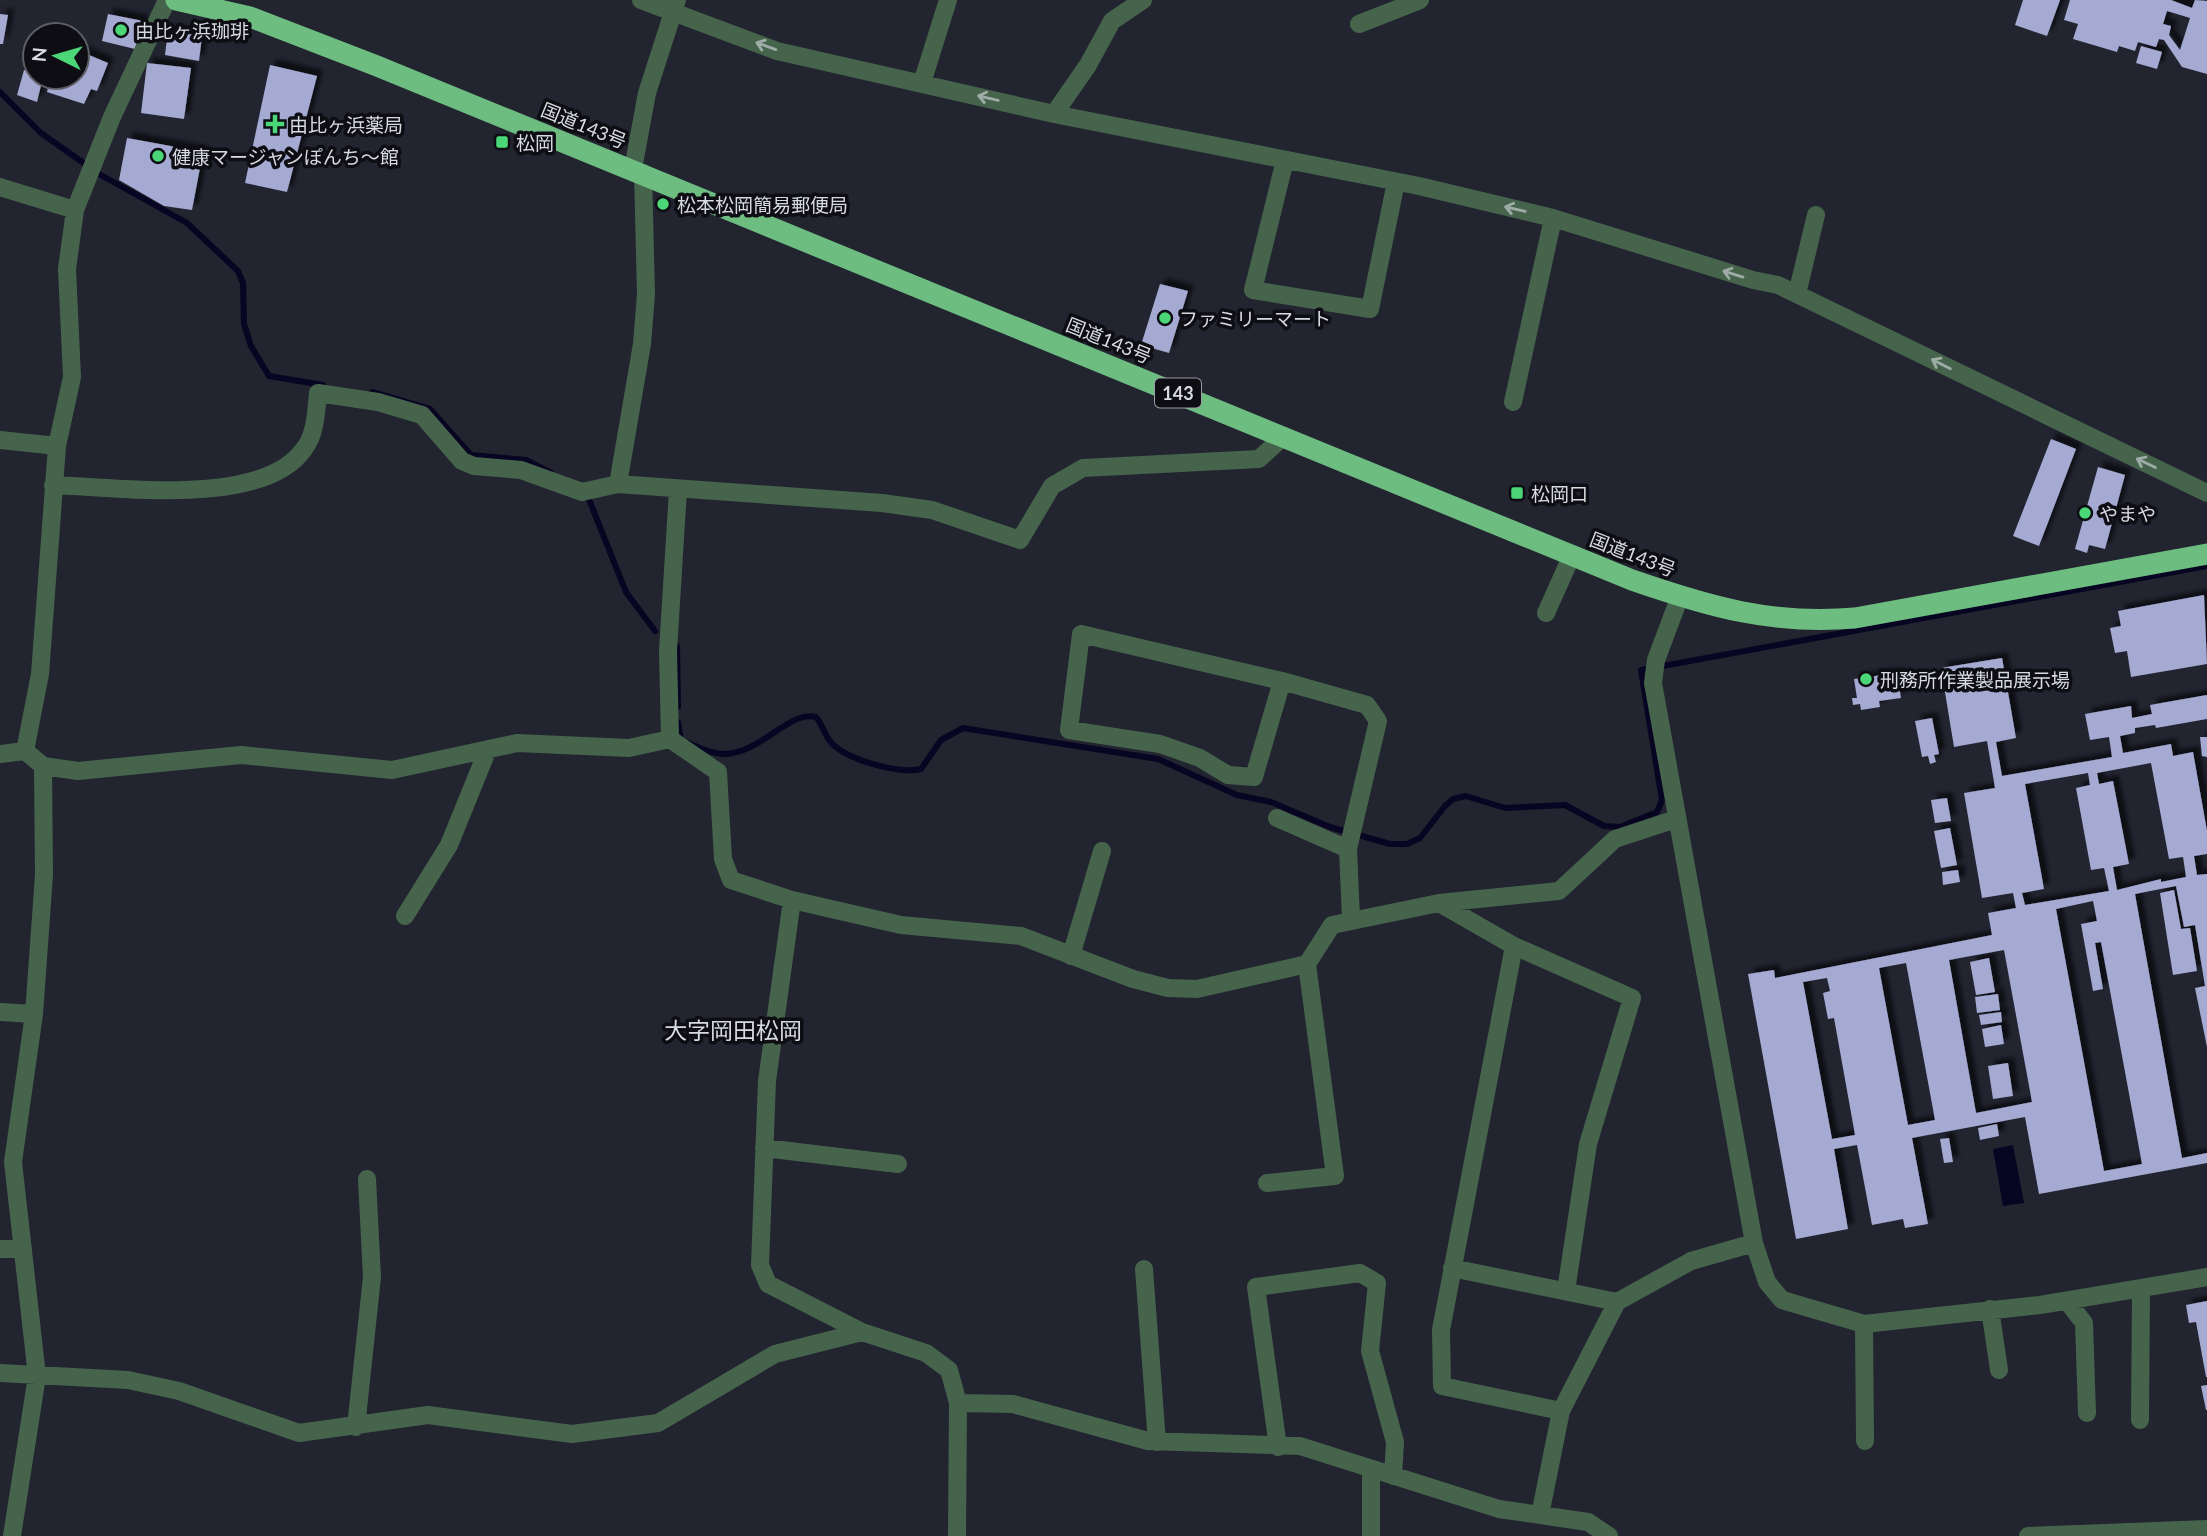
<svg xmlns="http://www.w3.org/2000/svg" width="2207" height="1536" viewBox="0 0 2207 1536" font-family="Lato,'Noto Sans JP',sans-serif">
	<defs>
		<filter id="shadow"><feDropShadow dx="6" dy="-6" stdDeviation="2" flood-color="#0009"/></filter>
	</defs>
	<rect width="100%" height="100%" fill="#222430"/>
	<path fill="#070521" d="M2013 1145 2024 1203 2003 1206 1993 1149Z"/>
	<g fill="none" stroke-linecap="round" stroke-linejoin="round">
		<path stroke="#070521" stroke-width="6" d="M0 92 41 133 99 174 187 223 238 271 243 283 244 324 251 346 269 376 323 385
			M372 392 430 409 471 455 526 460 551 473
			M586 492 626 592 655 631
			M677 646 678 707
			M678 722 681 740C694 745 708 753 722 754 760 755 789 710 816 717 822 724 824 733 829 740 843 759 899 775 921 769L941 740 963 728 1158 759 1237 795 1271 802 1330 827 1390 844H1407L1420 838 1445 806 1453 799 1466 796 1505 808 1565 805 1604 826 1620 827 1657 812 1662 800 1641 670 2207 566"/>
	</g>
	<path fill="#a5aad3" fill-rule="evenodd" filter="url(#shadow)" d="M2023 0H2060L2047 36 2015 25Z
		M2070 0H2171L2192 8 2195 0 2207 1V74L2182 67 2164 40 2159 39 2156 47 2138 42 2135 51 2119 46 2117 52 2073 39 2078 24 2064 20ZM2167 11 2190 18 2180 50 2169 35 2171 26 2163 24Z
		M0 14 8 15 3 44H0Z
		M108 14 143 21 135 49 102 41Z
		M168 30 202 36 199 61 165 55Z
		M2141 46 2162 52 2157 69 2136 63Z
		M77 50 108 63 97 91 91 89 84 104 47 92 51 77H77Z
		M147 63 191 68 184 119 141 113Z
		M270 65 317 76 287 192 245 183Z
		M24 70 35 73V77H43L37 102 17 95Z
		M127 138 203 152 192 210 164 206 119 180Z
		M1160 284 1188 291 1169 353 1141 345Z
		M2051 439 2076 449 2039 546 2013 536Z
		M2098 467 2125 475 2105 549 2089 545 2087 553 2075 549Z
		M2204 595 2207 664 2131 677 2127 651 2115 653 2110 628 2121 626 2118 611Z
		M2002 658 2016 738 1996 742 2002 776 2112 757 2109 737 2090 740 2085 714 2131 706 2132 718 2152 714 2150 705 2207 695V719L2156 728 2155 725 2135 728V733L2120 736 2123 753 2171 744 2173 756 2193 752 2207 831V854L2194 856 2197 875 2207 874V1047L2195 988 2205 986 2195 925 2184 927 2176 886 2135 894 2182 1158 2207 1153V1163L2039 1194 2025 1117 1912 1138 1928 1224 1905 1228 1903 1219 1872 1225 1857 1145 1834 1149 1848 1229 1796 1239 1748 974 1774 970 1775 978 1992 935 1988 913 2016 908 2013 893 1982 898 1964 793 1995 788 1987 741 1954 747 1941 668ZM2151 763 2169 859 2183 857 2186 877 2161 882V879L2117 890 2113 867 2129 864 2113 781 2099 784 2097 773ZM2088 773 2090 785 2076 788 2091 870 2104 868 2109 891 2025 905 2022 893 2044 889 2025 784ZM2093 901 2097 921 2081 924 2093 991 2103 989 2095 943 2101 942 2142 1164 2104 1171 2056 909ZM2004 950 2032 1102 1976 1113 1949 960ZM1906 963 1935 1120 1908 1125 1879 968ZM1827 978 1830 991 1823 993 1828 1019 1834 1018 1855 1135 1832 1139 1803 982Z
		M1897 673 1901 698 1879 701 1880 707 1861 710 1860 704 1853 705 1852 698H1857L1854 679Z
		M1932 718 1939 754 1934 755 1936 762 1930 764 1928 756 1922 757 1915 721Z
		M2200 737H2207V757L2202 756Z
		M1947 798 1951 821 1935 823 1931 800Z
		M1950 828 1957 865 1941 868 1934 831Z
		M1958 870 1960 882 1943 885 1942 872Z
		M2174 890 2181 929 2190 928 2197 971 2173 975 2160 893Z
		M1989 958 1995 992 1976 995 1970 962Z
		M1998 994 2000 1010 1977 1013 1975 997Z
		M2001 1012 2002 1022 1981 1025 1979 1015Z
		M2001 1025 2004 1044 1985 1047 1982 1029Z
		M2008 1063 2013 1096 1993 1099 1988 1066Z
		M1997 1124 1999 1136 1980 1140 1978 1128Z
		M1949 1138 1953 1162 1944 1163 1940 1139Z
		M2207 1301V1377H2206L2196 1322 2189 1323 2186 1305Z
		M2207 1385V1410H2206L2201 1386Z"/>
	<g fill="none" stroke-linecap="round" stroke-linejoin="round">
		<path stroke="#46644c" stroke-width="18" d="M641 0 777 51 1054 114 1419 186 1553 218 1753 280 1778 285 2207 493
			M1359 24 1420 0
			M922 83 948 0
			M1054 114 1088 65 1112 21 1143 0
			M1285 160 1253 290 1370 309 1396 182
			M633 169 647 93 677 0
			M0 187 75 210
			M1797 294 1816 215
			M1513 402 1553 218
			M0 440 57 446
			M618 484 642 344 646 294 643 173
			M53 485C117 487 263 508 304 449 316 434 316 411 318 393L378 402 422 415 462 461 474 466 521 470 582 492 618 484 882 503 932 510 1020 540 1052 486 1083 468 1259 459 1284 436
			M1680 596 1656 660 1653 683 1754 1243 1767 1282 1782 1300 1864 1324 2040 1305 2207 1277
			M1546 613 1572 555
			M1282 681 1254 777 1228 775 1200 758 1160 744 1069 730 1081 634 1282 681 1367 705 1378 721 1348 849 1351 919
			M670 739 668 651 678 490
			M25 751 40 674 57 446 72 377 67 269 75 210 112 117 167 0
			M0 754 25 751 43 766 44 875 34 1014 13 1162 37 1376 12 1536
			M43 766 78 771 241 755 392 770 517 743 629 748 670 739 718 772 723 859 731 880 792 900 901 925 1021 936 1133 979 1168 988 1197 989 1307 964 1332 925 1439 903 1559 891 1615 839 1676 819
			M1277 818 1348 849
			M792 900 767 1081 760 1265 768 1284 862 1332 926 1353 949 1370 958 1403 957 1536
			M1439 903 1514 946 1441 1330 1442 1386 1561 1411
			M405 916 449 845 488 749
			M1514 946 1632 998 1588 1144 1566 1291
			M1071 956 1102 851
			M0 1012 34 1014
			M764 1148 898 1164
			M1267 1183 1335 1176 1307 964
			M0 1249H23
			M1452 1268 1617 1302
			M1144 1269 1157 1442
			M2067 1301 2084 1323 2087 1413
			M1990 1309 1999 1370
			M1864 1324 1865 1441
			M0 1373 128 1380 179 1391 299 1433 428 1415 572 1434 658 1423 775 1354 862 1332
			M958 1403 1013 1404 1148 1441 1300 1446 1499 1509 1588 1522 1609 1536
			M2140 1420 2141 1289
			M356 1427 372 1277 367 1179
			M1278 1447 1256 1287 1360 1273 1377 1283 1370 1351 1395 1442 1393 1476
			M1371 1469V1536
			M1540 1515 1561 1411 1617 1302 1691 1261 1754 1243
			M2028 1536 2207 1529"/>
		<path stroke="#6dbd80" stroke-width="21" d="M176 0 250 17 377 66 1632 580C1710 607 1772 625 1855 618L2207 554"/>
	</g>
	<defs><path id="oneway-shaft" d="M-6 0H5M1.5-3L5.5 0L1.5 3" fill="none" stroke-width="1.6" stroke-linecap="round" stroke-linejoin="round" transform="scale(1.75)"/></defs>
	<g stroke="#9eaba6">
		<use href="#oneway-shaft" transform="translate(766 46) rotate(-160)"/>
		<use href="#oneway-shaft" transform="translate(988 98) rotate(-167)"/>
		<use href="#oneway-shaft" transform="translate(1515 209) rotate(-167)"/>
		<use href="#oneway-shaft" transform="translate(1733 274) rotate(-163)"/>
		<use href="#oneway-shaft" transform="translate(1941 364) rotate(-153)"/>
		<use href="#oneway-shaft" transform="translate(2146 463) rotate(-154)"/>
	</g>
	<g fill="#4bd677" stroke="#0d0d13" stroke-width="2.5">
		<circle cx="121" cy="30" r="7"/>
		<path d="M271.5 113.5h7v7h7v7h-7v7h-7v-7h-7v-7h7z"/>
		<rect x="495" y="135" width="14" height="14" rx="3.5"/>
		<circle cx="158" cy="156" r="7"/>
		<circle cx="663" cy="204" r="7"/>
		<circle cx="1165" cy="318" r="7"/>
		<rect x="1510" y="486" width="14" height="14" rx="3.5"/>
		<circle cx="2085" cy="513" r="7"/>
		<circle cx="1866" cy="679" r="7"/>
	</g>
	<g text-anchor="middle" dominant-baseline="central" stroke-width="7" stroke-linejoin="round" paint-order="stroke">
		<rect fill="#0d0d13" stroke="#9b9ca4" stroke-width="2" x="1155" y="378.5" width="46" height="29" rx="5"/>
		<g font-size="18" font-weight="bold" fill="#d8dae2">
			<text x="1178" y="393">143</text>
		</g>
		<g font-size="19" fill="#d8dae2" stroke="#0d0d13" text-anchor="start">
			<text x="135" y="30">由比ヶ浜珈琲</text>
			<text x="289" y="124">由比ヶ浜薬局</text>
			<text x="516" y="142">松岡</text>
			<text x="172" y="156">健康マージャンぽんち～館</text>
			<text x="677" y="204">松本松岡簡易郵便局</text>
			<text x="1179" y="318">ファミリーマート</text>
			<text x="1531" y="493">松岡口</text>
			<text x="2099" y="513">やまや</text>
			<text x="1880" y="679">刑務所作業製品展示場</text>
		</g>
		<g font-size="19" fill="#d8dae2" stroke="#0d0d13">
			<text transform="translate(584 125) rotate(22)">国道143号</text>
			<text transform="translate(1109 340) rotate(22)">国道143号</text>
			<text transform="translate(1633 554) rotate(21)">国道143号</text>
		</g>
		<g font-size="23" fill="#d8dae2" stroke="#0d0d13">
			<text x="733" y="1030">大字岡田松岡</text>
		</g>
	</g>
	<g transform="translate(56 56) rotate(275)"><circle r="33" fill="#0d0d13" stroke="#5e5f66" stroke-width="2"/>
	<path d="M0-5L12 26L0 18L-12 26Z" fill="#4bd677"/>
	<text y="-10" font-size="19" font-weight="bold" text-anchor="middle" fill="#d8dae2">N</text>
	</g>
</svg>
